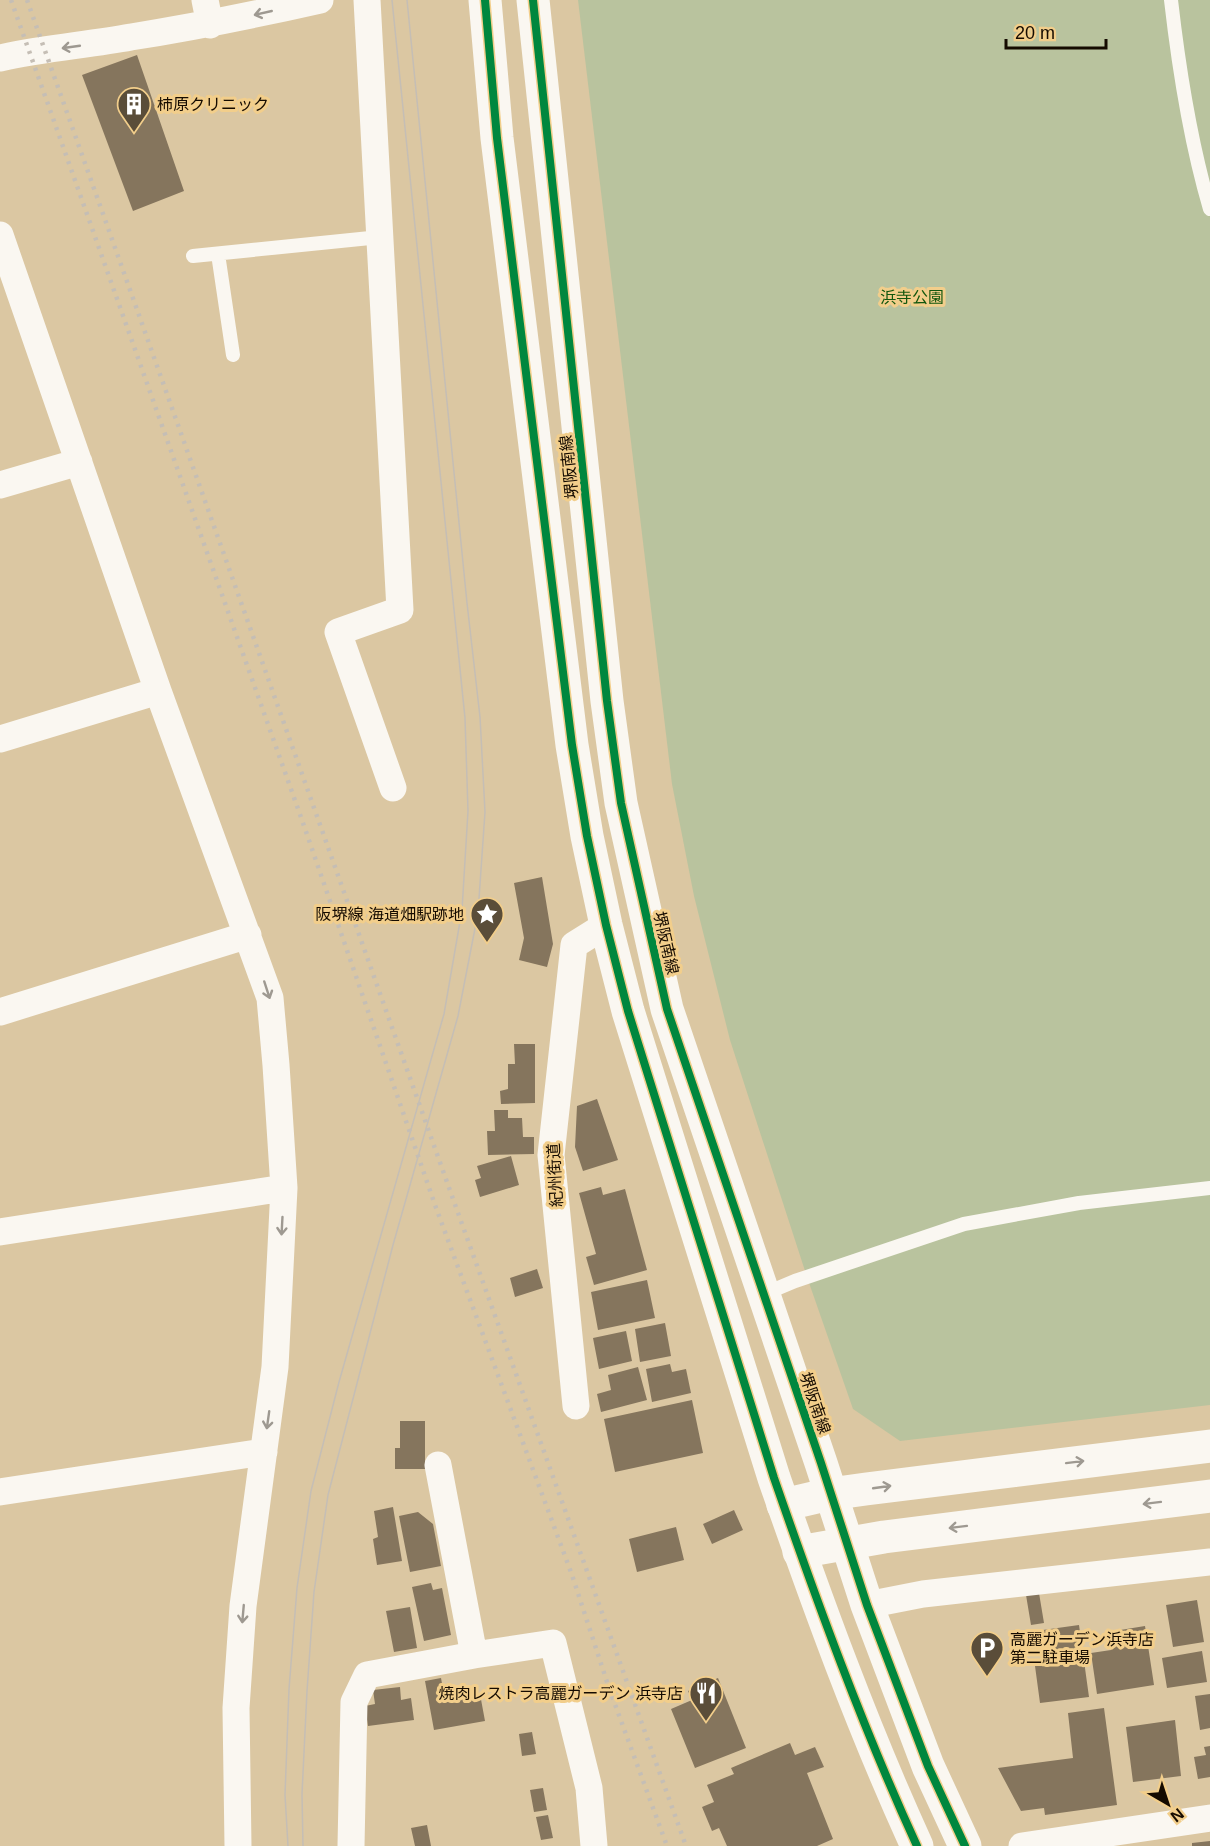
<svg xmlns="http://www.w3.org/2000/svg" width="1210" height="1846" viewBox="0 0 1210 1846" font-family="Helvetica,'Noto Sans JP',sans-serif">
	<rect width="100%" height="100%" fill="#dbc7a2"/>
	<path fill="#b9c39e" d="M578 0H1210V1405L900 1441 853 1409 807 1277 730 1040 694 896 672 784Z"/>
	<path fill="#85755d" d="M137 55 184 191 133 211 82 75Z
		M542 877 553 944 547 967 519 960 524 938 514 883Z
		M514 1044H535V1103L501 1104 500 1091 508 1089V1064H515Z
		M597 1099 618 1160 583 1171 575 1147 577 1106Z
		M494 1110H508V1118H522L523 1137H534V1154L488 1155 487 1131H495Z
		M511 1156 519 1185 480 1197 475 1180 481 1178 477 1166Z
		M601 1187 603 1195 625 1189 647 1270 594 1285 586 1257 596 1254 579 1193Z
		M537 1269 543 1288 515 1297 510 1278Z
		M647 1280 655 1318 598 1330 591 1292Z
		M665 1323 671 1356 640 1362 635 1329Z
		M626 1331 632 1361 599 1369 593 1338Z
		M670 1364 672 1372 686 1369 691 1393 652 1402 646 1369Z
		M638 1367 647 1400 601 1412 597 1394 611 1390 608 1375Z
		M692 1400 703 1453 615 1472 604 1419Z
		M400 1421H425V1469H395V1448H400Z
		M393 1507 402 1561 377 1565 373 1539 378 1537 374 1511Z
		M734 1510 743 1530 712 1544 703 1524Z
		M418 1512 433 1524 441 1566 410 1572 399 1516Z
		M676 1527 684 1560 637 1572 629 1539Z
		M431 1583 433 1590 442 1588 451 1635 424 1641 412 1587Z
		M1039 1593 1044 1623 1031 1625 1026 1595Z
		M1197 1600 1204 1642 1173 1647 1166 1605Z
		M410 1607 417 1648 394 1652 386 1611Z
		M1079 1625 1089 1697 1040 1703 1035 1666 1048 1665 1043 1630Z
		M1145 1626 1154 1685 1097 1694 1091 1653 1111 1650 1108 1632Z
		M1202 1651 1207 1682 1167 1688 1162 1658Z
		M441 1678 443 1689 451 1688 454 1699 480 1694 485 1721 434 1730 425 1681Z
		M718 1678 746 1748 695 1768 671 1709 692 1700 688 1691Z
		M400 1687 401 1700 411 1698 414 1720 368 1726 365 1706 375 1704 373 1690Z
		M1210 1694V1728L1200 1730 1195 1696Z
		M1104 1708 1117 1805 1045 1815 1044 1808 1021 1811 998 1768 1073 1758 1068 1713Z
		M1175 1720 1181 1776 1133 1782 1126 1727Z
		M532 1732 536 1754 522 1756 519 1734Z
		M790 1743 795 1755 815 1747 824 1767 807 1773 833 1839 817 1846H727L719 1828 712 1831 702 1807 714 1802 707 1785 734 1774 731 1768Z
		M1210 1746V1777L1198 1779 1194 1757 1206 1755 1204 1747Z
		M543 1788 547 1810 534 1812 530 1790Z
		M548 1815 553 1838 541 1840 536 1817Z
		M427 1825 431 1846H415L411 1828Z
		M1210 1841V1846H1192V1843Z"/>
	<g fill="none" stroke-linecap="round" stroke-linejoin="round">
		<path stroke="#faf7f1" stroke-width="14" d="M1171 0C1179 70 1190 141 1210 209
			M218 254 233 355
			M193 256 380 237
			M764 1294 795 1281 964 1224 1079 1203 1210 1188"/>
		<path stroke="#faf7f1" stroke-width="27" d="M205 0 210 25
			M367 0 400 610 338 632 393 788
			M0 58C43 48 88 45 131 37 195 27 258 14 320 0
			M0 235 158 691 270 998 276 1065 284 1188 275 1367 243 1606 236 1708 238 1846
			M0 485 79 462
			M0 739 158 691
			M0 1012 248 935
			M0 1232 284 1188
			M576 1406 551 1155 574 945 606 925
			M438 1465 474 1655 553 1643 589 1788 594 1846
			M0 1492 264 1452
			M867 1605 923 1594 1210 1562
			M351 1846 354 1702 367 1675 474 1655
			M1022 1846 1210 1818"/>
		<path stroke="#faf7f1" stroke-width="33" d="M783 1505 830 1494 866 1489 1210 1446
			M799 1552 884 1537 1210 1496"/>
		<path stroke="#faf7f1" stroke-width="33" d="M485 0 497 138 572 745 587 836 606 925 628 1011 774 1478C817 1602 862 1726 917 1846
			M533 0 607 701 621 803 667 1009 821 1463 867 1605 928 1766 965 1846"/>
		<path stroke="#c5beb5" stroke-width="1.5" d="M288 1846 285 1795 289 1689 297 1588 311 1491 339 1382 444 1014 462 910 468 811 465 718 392 0
			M303 1846 302 1794 307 1691 314 1592 328 1495 393 1245 458 1016 478 913 485 812 480 717 467 603 407 0"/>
		<path stroke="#c5beb5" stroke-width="4.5" stroke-dasharray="3 6" stroke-linecap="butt" d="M11 0 303 823 435 1205 572 1575 609 1688 667 1846
			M27 0 453 1199 686 1846"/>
		<defs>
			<path id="cycleway" d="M485 0 497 138 572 745 587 836 606 925 628 1011 774 1478C817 1602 862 1726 917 1846
				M533 0 607 701 621 803 667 1009 821 1463 867 1605 928 1766 965 1846"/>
		</defs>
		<use href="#cycleway" stroke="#f2ce8b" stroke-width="11"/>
		<use href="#cycleway" stroke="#00873e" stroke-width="8"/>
	</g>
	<defs><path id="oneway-shaft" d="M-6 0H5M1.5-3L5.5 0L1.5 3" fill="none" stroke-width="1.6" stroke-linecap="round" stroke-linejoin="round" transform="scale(1.5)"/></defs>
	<g stroke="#9e9991">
		<use href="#oneway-shaft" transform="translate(263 13) rotate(167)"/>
		<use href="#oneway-shaft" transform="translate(71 47) rotate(172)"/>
		<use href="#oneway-shaft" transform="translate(267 990) rotate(72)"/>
		<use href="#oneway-shaft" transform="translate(282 1226) rotate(93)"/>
		<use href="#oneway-shaft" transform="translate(268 1420) rotate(98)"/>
		<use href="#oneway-shaft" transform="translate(1075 1462) rotate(-7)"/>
		<use href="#oneway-shaft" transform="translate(882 1487) rotate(-8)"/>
		<use href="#oneway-shaft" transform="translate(1152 1503) rotate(173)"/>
		<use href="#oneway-shaft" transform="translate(958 1527) rotate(173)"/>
		<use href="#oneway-shaft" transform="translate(243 1614) rotate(95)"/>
	</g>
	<defs>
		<symbol id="building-pin" viewBox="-11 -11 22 30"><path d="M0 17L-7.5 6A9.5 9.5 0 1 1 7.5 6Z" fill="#5a4d39" stroke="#f2ce8b"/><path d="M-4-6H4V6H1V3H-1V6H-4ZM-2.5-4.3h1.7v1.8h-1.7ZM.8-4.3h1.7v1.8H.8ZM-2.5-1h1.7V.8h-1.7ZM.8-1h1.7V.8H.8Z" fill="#fff"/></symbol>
		<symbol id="sight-pin" viewBox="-11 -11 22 30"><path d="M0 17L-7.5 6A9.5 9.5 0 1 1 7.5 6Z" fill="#5a4d39" stroke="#f2ce8b"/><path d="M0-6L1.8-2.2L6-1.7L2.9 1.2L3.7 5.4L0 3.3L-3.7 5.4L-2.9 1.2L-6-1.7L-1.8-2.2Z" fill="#fff"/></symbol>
		<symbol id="parking-pin" viewBox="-11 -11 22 30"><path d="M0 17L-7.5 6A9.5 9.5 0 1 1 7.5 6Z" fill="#5a4d39" stroke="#f2ce8b"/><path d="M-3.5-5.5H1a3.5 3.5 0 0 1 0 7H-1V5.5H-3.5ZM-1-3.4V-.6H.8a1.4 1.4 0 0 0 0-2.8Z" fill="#fff"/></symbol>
		<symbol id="restaurant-pin" viewBox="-11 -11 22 30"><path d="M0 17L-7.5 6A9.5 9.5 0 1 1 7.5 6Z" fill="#5a4d39" stroke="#f2ce8b"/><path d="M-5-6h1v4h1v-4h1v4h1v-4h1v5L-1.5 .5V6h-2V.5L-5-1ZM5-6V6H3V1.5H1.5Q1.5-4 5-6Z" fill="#fff"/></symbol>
	</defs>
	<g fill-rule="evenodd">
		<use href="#building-pin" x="115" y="85" width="38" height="52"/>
		<use href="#sight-pin" x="468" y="895" width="38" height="52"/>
		<use href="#parking-pin" x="968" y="1629" width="38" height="52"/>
		<use href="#restaurant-pin" x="687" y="1674" width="38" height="52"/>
	</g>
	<g text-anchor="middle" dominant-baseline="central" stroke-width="6" stroke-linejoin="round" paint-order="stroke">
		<g font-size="16" fill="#150b00" stroke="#f2ce8b" text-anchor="start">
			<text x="157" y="104">柿原クリニック</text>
			<text x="464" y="914" text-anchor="end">阪堺線 海道畑駅跡地</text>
			<text x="1010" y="1639">高麗ガーデン浜寺店<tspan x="1010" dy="18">第二駐車場</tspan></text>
			<text x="683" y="1693" text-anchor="end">焼肉レストラ高麗ガーデン 浜寺店</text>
		</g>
		<g font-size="16" fill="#12570e" stroke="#f2ce8b">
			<text x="912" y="297">浜寺公園</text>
		</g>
		<g font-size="16" fill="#150b00" stroke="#f2ce8b">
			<text transform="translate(569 467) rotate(-96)">堺阪南線</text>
			<text transform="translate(666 943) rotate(77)">堺阪南線</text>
			<text transform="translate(555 1175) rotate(-93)">紀州街道</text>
			<text transform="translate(815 1403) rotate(71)">堺阪南線</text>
		</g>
	</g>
	<g transform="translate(1168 1804) rotate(141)" stroke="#f2ce8b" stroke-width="4.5" paint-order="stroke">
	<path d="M0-4.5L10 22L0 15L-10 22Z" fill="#150b00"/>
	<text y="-9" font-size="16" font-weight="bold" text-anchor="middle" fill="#150b00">N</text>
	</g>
	<path d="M1006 39v9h100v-9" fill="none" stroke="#150b00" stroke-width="3"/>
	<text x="1015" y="39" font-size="18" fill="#150b00" stroke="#f2ce8b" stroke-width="4.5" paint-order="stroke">20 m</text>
</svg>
